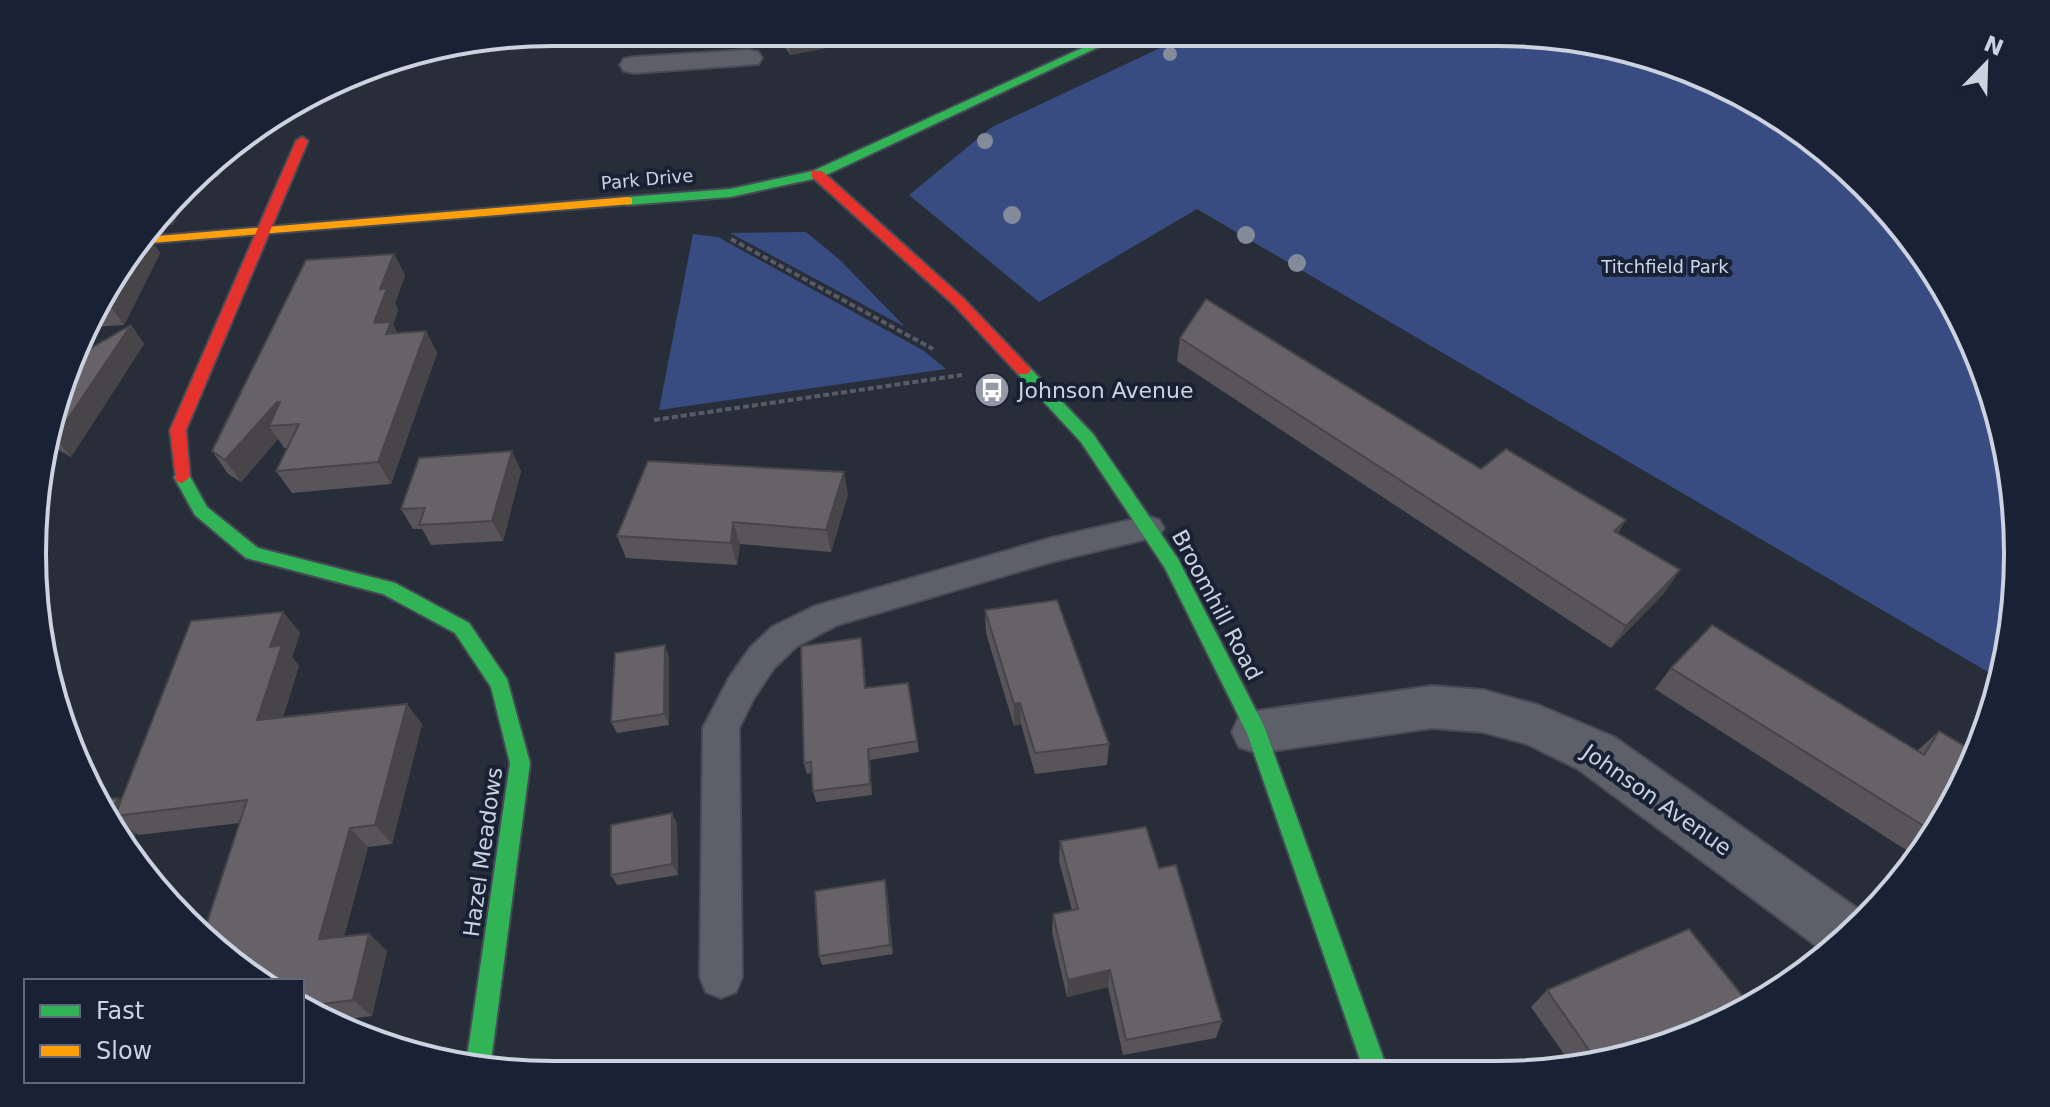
<svg xmlns="http://www.w3.org/2000/svg" width="2050" height="1107" viewBox="0 0 2050 1107" font-family="'DejaVu Sans',sans-serif">
	<rect width="100%" height="100%" fill="#282e39"/>
	<path fill="#384c81" d="M1192 33H1530L1632 50 1757 102 1840 161 1910 236 1964 322 2000 418 2017 519 2014 621 2000 679 1197 209 1039 302 909 195 992 127Z
		M806 232 840 260 905 327 730 233Z
		M693 234 718 237 924 351 946 369 659 410Z"/>
	<g fill="none" stroke-linecap="round" stroke-linejoin="round">
		<defs>
			<path id="lane" d="M1148 516 1159 520 1164 528 1159 536 1051 562 837 625 796 647 774 668 754 698 739 728 742 977 736 992 721 998 706 992 700 977 703 728 729 678 750 648 772 627 815 606 1051 538Z"/>
			<path id="street" d="M748 50 758 52 762 58 758 64 634 73 624 71 620 65 624 59 634 57Z
				M1432 686 1483 690 1538 705 1614 737 1868 916 1826 953 1578 769 1527 744 1483 732 1432 728 1257 753 1239 747 1232 732 1239 717 1257 711Z"/>
			<path id="fast" d="M1115 33H1128L822 177 730 197 627 205 620 201 627 197 730 189 813 171Z
				M1023 365 1028 366 1093 434 1178 559 1264 726 1388 1071H1364L1247 733 1165 568 1081 442 1018 374 1015 370 1018 366Z
				M182 471 188 473 207 507 258 548 395 583 469 623 507 679 530 763 490 1069 466 1065 510 763 491 687 455 633 383 594 246 558 195 515 174 477Z"/>
			<path id="slow" d="M627 197 632 198V204L138 244 145 237Z"/>
			<path id="jam" d="M302 137 308 141 186 430 190 477 182 483 176 481 170 430 296 141Z
				M812 171H822L963 298 1028 366 1031 370 1028 374H1018L953 304 812 177Z"/>
		</defs>
		<use href="#lane" stroke="#464b56" stroke-width="4"/>
		<use href="#street" stroke="#464b56" stroke-width="4"/>
		<use href="#fast" stroke="#464b56" stroke-width="4"/>
		<use href="#slow" stroke="#464b56" stroke-width="4"/>
		<use href="#jam" stroke="#464b56" stroke-width="4"/>
		<path stroke="#585b63" stroke-width="4" stroke-dasharray="6 3" stroke-linecap="butt" d="M731 239 933 349
			M654 420 962 375"/>
		<use href="#lane" fill="#5d6069" fill-rule="evenodd"/>
		<use href="#street" fill="#5d6069" fill-rule="evenodd"/>
		<use href="#fast" fill="#30b455" fill-rule="evenodd"/>
		<use href="#slow" fill="#ff9f0a" fill-rule="evenodd"/>
		<use href="#jam" fill="#e5322d" fill-rule="evenodd"/>
	</g>
	<g fill="#838b9b">
		<circle cx="1170" cy="54" r="7"/>
		<circle cx="985" cy="141" r="8"/>
		<circle cx="1012" cy="215" r="9"/>
		<circle cx="1246" cy="235" r="9"/>
		<circle cx="1297" cy="263" r="9"/>
	</g>
	<path fill="#585459" d="M776 32H846L847 44 790 55Z
		M147 234 160 253 124 325 91 327 120 264Z
		M394 254 405 276 395 303 398 310 393 325 397 333 426 331 437 353 391 484 292 493 276 471 287 448H284L278 439 241 482 228 474 212 451Z
		M131 325 144 344 71 457 47 443 50 419Z
		M1180 338 1481 469 1626 520 1618 533 1665 592 1611 648 1177 361Z
		M521 471 503 541 431 545 422 529H413L401 509Z
		M848 494 831 552 740 544 737 565 626 558 617 536Z
		M985 610 1109 744 1107 765 1035 774 1021 724 1014 726 986 633Z
		M283 612 300 633 292 657 299 666 283 717 422 724 392 844 368 847 344 936 369 934 387 951 372 1016 343 1020 342 1025 302 1009 240 823 138 835 136 833 130 847 101 800 118 798 121 800Z
		M861 638 866 688 908 683 919 752 870 760 872 795 816 802 813 791 812 773 807 774 804 763Z
		M669 657V725L617 733 611 722Z
		M1671 668 1917 751 1939 731 1948 814 1917 857 1655 689Z
		M672 813 677 824 678 875 617 885 611 875Z
		M1060 841 1159 868 1222 1021 1216 1038 1123 1055 1108 987 1067 997 1052 932 1053 914 1072 910 1059 861Z
		M887 890 893 954 822 965 819 956Z
		M1547 990 1665 1047 1574 1068 1531 1007Z"/>
	<path fill="#474548" d="M799 32H846L847 44 790 55 787 35Z
		M242 136 218 177 199 179 236 140Z
		M191 187 173 225 154 227Z
		M147 234 160 253 124 325 108 303 139 244Z
		M394 254 405 276 395 303 398 310 393 325 403 344 398 357 374 323 380 289Z
		M131 325 144 344 71 457 55 438Z
		M426 331 437 353 391 484 378 462Z
		M277 402 291 425 269 426 278 439 241 482 225 460Z
		M512 451 521 471 503 541 492 521Z
		M844 472 848 494 831 552 826 530Z
		M1626 520 1612 543 1614 531Z
		M733 522 740 544 737 565 731 543Z
		M1680 570 1665 592 1611 648 1626 626Z
		M283 612 300 633 292 657 299 666 276 740 257 720 270 647Z
		M861 638 863 649 867 700 865 688Z
		M665 645 669 657V725L664 714Z
		M1020 703 1021 724 1014 726V704Z
		M407 704 422 724 392 844 375 825Z
		M868 749 870 760 872 795 870 784Z
		M118 798 137 813 115 816 136 833 130 847 110 815Z
		M672 813 677 824 678 875 672 864Z
		M350 828 368 847 339 956 319 939Z
		M885 880 887 890 893 954 890 945Z
		M369 934 387 951 372 1016 353 1000Z
		M1110 970 1108 987 1067 997 1068 980Z
		M323 1004 343 1020 342 1025 319 1016Z"/>
	<path fill="#666267" stroke="#474548" stroke-width="2" d="M139 244 108 303H102L120 264Z
		M394 254 380 289 387 288 374 323 391 322 386 334 426 331 378 462 276 471 299 424 269 426 280 402H277L225 460 212 451 306 260Z
		M1206 299 1481 469 1506 449 1626 520 1614 531 1680 570 1626 626 1180 338Z
		M131 325 55 438 48 434 50 419 79 355Z
		M512 451 492 521 419 525 425 508 401 509 419 458Z
		M648 461 844 472 826 530 733 522 731 543 617 536Z
		M1057 600 1109 744 1035 753 1020 703 1014 704 985 610Z
		M283 612 270 647 282 645 257 720 407 704 375 825 350 828 319 939 369 934 353 1000 323 1004 319 1016 302 1009V981H263L204 932 247 800 115 816 191 621Z
		M1712 625 1924 755 1939 731 1976 753 1948 814 1935 833 1671 668Z
		M861 638 865 688 908 683 917 741 868 749 870 784 813 791 811 762 804 763 801 646Z
		M665 645 664 714 611 722 615 653Z
		M118 798 110 815 101 800Z
		M672 813V864L611 875V825Z
		M1146 827 1159 868 1176 865 1222 1021 1126 1040 1110 970 1068 980 1053 914 1078 909 1060 841Z
		M885 880 890 945 819 956 815 891Z
		M1689 929 1750 1005 1665 1047 1598 1063 1547 990Z"/>
	<defs>
		<symbol id="bus-disc" viewBox="-11 -11 22 22"><circle r="9.5" fill="#9399a6" stroke="#192134"/><path d="M-5-6H5V4H4V6H2V4H-2V6H-4V4H-5ZM-3.5-4V0h7V-4ZM-3.5 1.2v1.5H-2V1.2ZM2 1.2v1.5H3.5V1.2Z" fill="#fff"/></symbol>
	</defs>
	<g fill-rule="evenodd">
		<use href="#bus-disc" x="972" y="370" width="40" height="40"/>
	</g>
	<g text-anchor="middle" dominant-baseline="central" stroke-width="8" stroke-linejoin="round" paint-order="stroke">
		<g font-size="18" fill="#cdd2e0" stroke="#192134">
			<text transform="translate(647 179) rotate(-5)">Park Drive</text>
		</g>
		<g font-size="18" fill="#cdd7ec" stroke="#192134">
			<text x="1665" y="266">Titchfield Park</text>
		</g>
		<g font-size="22" fill="#cdd2e0" stroke="#192134" text-anchor="start">
			<text x="1018" y="390">Johnson Avenue</text>
		</g>
		<g font-size="22" fill="#cdd2e0" stroke="#192134">
			<text transform="translate(1217 605) rotate(62)">Broomhill Road</text>
			<text transform="translate(1657 800) rotate(35)">Johnson Avenue</text>
			<text transform="translate(483 852) rotate(-82)">Hazel Meadows</text>
		</g>
	</g>
	<path d="M0 0H2050V1107H0ZM553 46H1497A507 507 0 0 1 2004 553V554A507 507 0 0 1 1497 1061H553A507 507 0 0 1 46 554V553A507 507 0 0 1 553 46Z" fill="#192134" fill-rule="evenodd"/>
	<path fill="none" stroke="#cdd2e0" stroke-width="4" d="M553 46H1497A507 507 0 0 1 2004 553V554A507 507 0 0 1 1497 1061H553A507 507 0 0 1 46 554V553A507 507 0 0 1 553 46Z"/>
	<rect x="24" y="979" width="280" height="104" fill="#192134" stroke="#616879" stroke-width="2"/>
	<rect x="40" y="1005" width="40" height="12" fill="#30b455" stroke="#616879" stroke-width="2"/>
	<text x="96" y="1019" font-size="24" fill="#cdd2e0">Fast</text>
	<rect x="40" y="1045" width="40" height="12" fill="#ff9f0a" stroke="#616879" stroke-width="2"/>
	<text x="96" y="1059" font-size="24" fill="#cdd2e0">Slow</text>
	<g transform="translate(1986 64) rotate(23)" stroke="#192134" stroke-width="6" paint-order="stroke">
	<path d="M0-6L14 30L0 20L-14 30Z" fill="#cdd2e0"/>
	<text y="-12" font-size="22" font-weight="bold" text-anchor="middle" fill="#cdd2e0">N</text>
	</g>
</svg>
